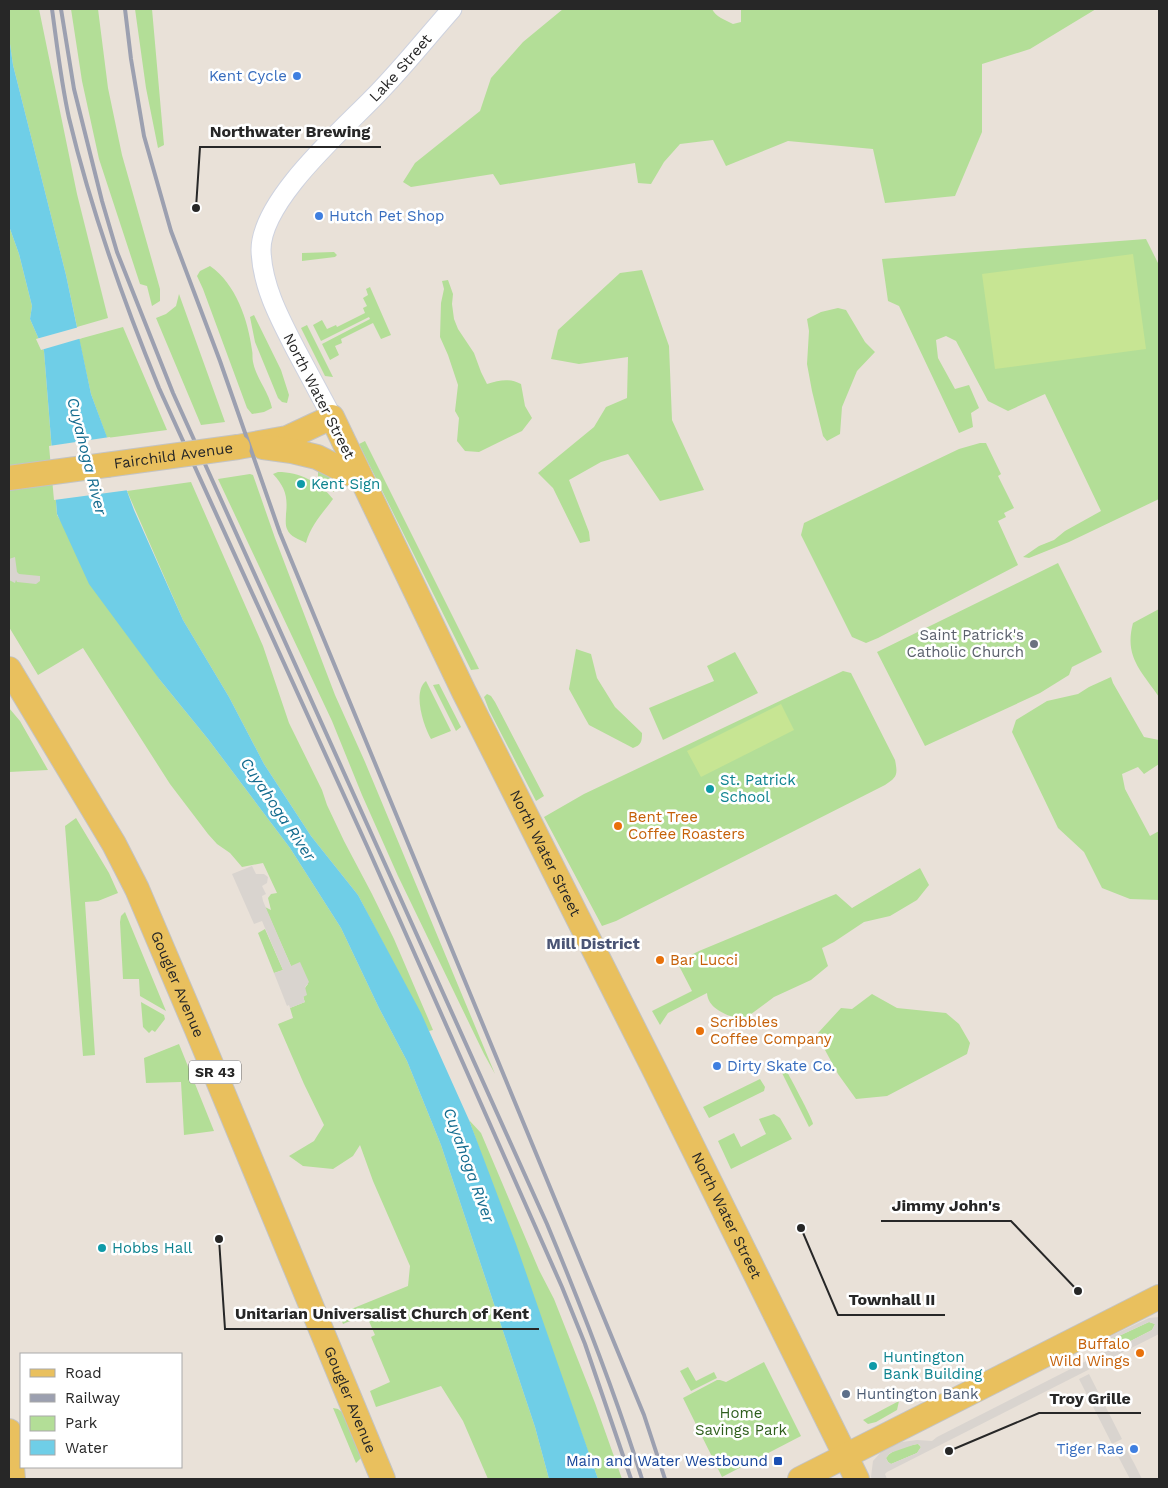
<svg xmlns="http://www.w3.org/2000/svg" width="1168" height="1488" viewBox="0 0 1168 1488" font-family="'Work Sans',sans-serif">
	<rect width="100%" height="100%" fill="#e9e1d8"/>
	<path fill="#b3de97" d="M9 9H39L77 194 108 318 77 327 66 275 13 65 9 37Z
		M71 9H98L108 88 122 155 160 289V301L152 306 147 286 140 284 99 159 82 81Z
		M135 9H152L164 145 158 148 146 88Z
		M563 9H712C716 17 725 20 733 24L741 22V9H1096L1030 49 982 64V132L955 196 885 203 873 149 788 141 726 166 713 140 680 144 664 162 651 184 638 183 635 163 500 185 493 174 411 187 403 182 415 163 480 111 491 78 523 42Z
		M9 226 19 254 32 306 30 319 44 351 57 515 160 680 208 739 290 848 341 928 379 1008 407 1061 441 1145 535 1427 549 1479H488L463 1421 441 1386 376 1407 370 1391 390 1382 371 1337 375 1335 368 1319 364 1320 362 1316 343 1324 339 1314 408 1286 410 1266 373 1181 360 1145 353 1156 333 1169 303 1166 289 1156 314 1141 324 1125 304 1084 278 1024 293 1018 290 1008 305 1002C302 996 303 989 308 984L291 966 265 907 271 910 268 898 271 894 277 893 263 863 242 867 230 853 217 844 208 834 170 784 83 648 38 675 9 627Z
		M1146 239 1159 265V499L1069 542 1029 558 1023 557 1039 546 1054 540 1065 531 1101 511 1045 394 1008 411 988 401 956 341 946 336 936 340 938 358 955 389 969 385 979 408 971 413 973 427 959 433 899 306 888 301 882 259Z
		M334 252 337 255 335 257 302 261V253Z
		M210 266C236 284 248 320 252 350 253 354 252 358 253 362 256 378 269 392 272 408L264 412 252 414 247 408 203 289 197 276 200 271Z
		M642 270 669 346 672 420 704 490 660 501 628 454 601 462 569 480 589 532 590 541 580 543 553 488 538 473 594 427 606 407 627 398 628 357 579 364 551 359 558 330 620 273Z
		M448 280 453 294 452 304 454 319 458 329 474 353 481 372 487 384C500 380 509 378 521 384L525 406 532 418 522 431 479 452 465 451 457 441 459 418 455 411 458 385 448 355 440 337 441 303 444 289 442 281Z
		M370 287 391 335 381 339 373 323 341 339 342 343 335 346 339 355 330 360 322 344 370 319 369 317 321 341 313 325 322 320 327 329 336 325 337 327 365 313 363 308 367 306 363 298 368 295 366 289Z
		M179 294 225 422 201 425 156 318 166 314 176 306Z
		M838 308 846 310 865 342 875 352 857 371 842 407 840 434 827 441 823 436 812 391 807 364 809 331 807 319 821 312Z
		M254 315 281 370 289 395 287 403 282 402 278 398 255 342 250 317Z
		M307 325 333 377 325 376 301 328Z
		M123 327 167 430 107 438 91 394 79 339Z
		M365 441 479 669 471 670 359 444Z
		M980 443H986L1001 474 998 476 1014 508 1004 513 1006 517 998 521 1018 565 878 638 866 643 852 637 801 535 804 523 959 449Z
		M321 468C329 476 335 481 334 492L318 478V471Z
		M278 472C299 472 320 482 333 499 322 514 311 525 306 543 299 539 290 537 287 529 285 525 286 518 286 514 288 496 285 487 273 474Z
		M250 474 253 475 275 538 335 695 365 762 495 1074 484 1054 398 876 362 795 332 721 218 479Z
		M191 482 263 646 289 723 322 790 327 805 344 841 372 894 394 939 433 1030 429 1031 358 895 311 836 264 764 229 697 183 620 127 491Z
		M1058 563 1102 652 1072 667 1069 675 1040 693 925 746 877 652Z
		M1159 609V697C1141 670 1124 657 1133 623Z
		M576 649 591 654 597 678 615 707 642 733C642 742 641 745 633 748L589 725 585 718 569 689Z
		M735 652 758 693 663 740 649 708 714 681 707 666Z
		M843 671 851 673 895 760C898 775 897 777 885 785L616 921 602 926 544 817 584 794Z
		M1111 677 1113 683 1144 737 1159 740V764L1144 774 1138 767 1122 774 1125 789 1150 836 1159 831V900L1130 899 1102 888 1084 852 1058 828 1012 732 1016 720 1047 701 1078 694 1089 687Z
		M426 681 451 731 431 739C424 727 412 692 426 681Z
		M439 684 461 727 456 731 433 685Z
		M487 694 491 696 495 702 544 796 536 801 489 710 484 697Z
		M9 708 20 721 48 770 9 772Z
		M76 818 109 873 118 893 98 901 85 902 95 1055 83 1056 65 826Z
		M920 868 929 885 917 900 890 916 864 922 834 942 822 948 828 966 811 980 774 997 743 1020C729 1016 708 1010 707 993L668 1013 660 1025 652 1011 692 991 677 962 699 951 836 894 852 908Z
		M125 912 166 1011 140 996 139 979H123L120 922 121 916Z
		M265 929 283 970 274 973 258 933Z
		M872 994 897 1008 946 1013 959 1024 970 1043 967 1054 887 1096 856 1099 838 1074 825 1050 818 1033 841 1008 852 1009Z
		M141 1002 164 1015 165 1019 155 1032 152 1030 149 1033 143 1027Z
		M179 1044 214 1131 184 1135 181 1082 146 1083 144 1058Z
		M783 1064C788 1074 813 1119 813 1124L809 1127 780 1069 782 1067Z
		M760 1079 765 1087 764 1091 709 1118 703 1107Z
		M774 1114 780 1118 792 1139 731 1169 718 1141 734 1133 741 1147 766 1134 759 1119Z
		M469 1120 481 1133 539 1270 554 1299 595 1403 622 1479H598Z
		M1149 1322 1155 1324 1152 1330 1115 1349 1108 1348V1341Z
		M764 1362 801 1436 722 1477 683 1398 717 1380H720L726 1382Z
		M688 1367 696 1381 714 1372 717 1378 691 1391 680 1371Z
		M899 1401 897 1410 876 1422 868 1424 863 1420Z
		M333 1408 338 1409 343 1413 362 1457 356 1463Z
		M918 1444 921 1447 917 1453 891 1464 888 1462 886 1458C893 1448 907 1446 918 1444Z"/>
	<path fill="#c7e593" d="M1133 254 1146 349 995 369 982 274Z
		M781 704 794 730 701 777 687 751Z"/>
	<path fill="#d9d4cf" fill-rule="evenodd" d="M15 557 17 572 19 574 40 576V581L36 584 17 582 16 580 15 583 9 580V559Z
		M252 866 256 874H264L268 877 267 883 262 886 266 894 262 896 263 901 291 966 300 962 309 982 305 987 307 995 303 997 305 1002 290 1008 289 1005 287 1006 274 973 283 970 262 921 254 924 232 874Z
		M1159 1317V1334L887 1472 885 1474 887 1479H872L871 1477 873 1461 882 1451 890 1447 902 1442 917 1440 932 1441 937 1437 1106 1351V1340L1113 1335 1149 1318ZM1149 1322 1155 1324 1152 1330 1115 1349 1109 1348 1108 1341ZM916 1444H919L921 1447 917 1453 891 1464 888 1462 886 1458 890 1453Z
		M1089 1374 1122 1439 1112 1444 1079 1379Z
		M1124 1445 1134 1463 1142 1479H1130L1119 1458 1115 1450Z"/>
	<path fill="#6fcee7" d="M9 37 13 65 66 275 91 394 134 510 183 620 229 697 264 764 311 836 358 895 421 1013 469 1120 516 1244 598 1479H549L535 1427 441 1145 407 1061 379 1008 341 928 290 848 208 739 160 680 89 584 57 514 44 351 30 319 32 306 19 254 9 226Z"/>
	<path fill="#e9e1d8" d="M79 327 82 338 41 350 36 339Z
		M110 437 129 490 54 500 49 446Z"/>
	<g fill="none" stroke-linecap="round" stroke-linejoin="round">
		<defs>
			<g id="minor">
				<path id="s1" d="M332 417C320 395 308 372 296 350 280 319 262 286 261 250 261 199 345 128 379 92 405 65 428 36 452 9"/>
			</g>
			<g id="major">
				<path id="s2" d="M238 447 287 438 332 417 464 692 655 1071 857 1479"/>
				<path d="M263 447 292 451 317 457 359 478"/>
				<path d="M9 478 106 465"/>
				<path id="s3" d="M9 669 114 844 137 889 197 1030 383 1479"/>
				<path d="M9 1431 13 1479"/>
				<path d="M800 1479 1159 1297"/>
			</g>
		</defs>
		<use href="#minor" stroke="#ced2df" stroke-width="21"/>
		<use href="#major" stroke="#c3c3c3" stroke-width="26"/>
		<use href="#minor" stroke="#fff" stroke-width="19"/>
		<use href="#major" stroke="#e9c05e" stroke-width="24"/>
		<path stroke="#9ca0b0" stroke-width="4" d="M52 9C57 45 61 82 69 118 91 210 123 300 159 388L367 846 562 1287 585 1344 631 1479
			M61 9 74 89 102 201 117 252 173 393 547 1224C582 1308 615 1392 642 1479
			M125 9 131 59 144 136 171 231 220 361 280 533 644 1415 665 1479"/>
		<defs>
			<g id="major-bridge">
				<path id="s4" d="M106 465 238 447"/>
			</g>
		</defs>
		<use href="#major-bridge" stroke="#c3c3c3" stroke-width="26" stroke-linecap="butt"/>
		<use href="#major-bridge" stroke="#e9c05e" stroke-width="24"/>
	</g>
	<g fill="#3f7fe0" stroke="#fff" stroke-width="2">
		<circle cx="297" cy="76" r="5"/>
		<circle cx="319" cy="216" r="5"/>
		<circle cx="717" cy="1066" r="5"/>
		<circle cx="1134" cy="1449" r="5"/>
	</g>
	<g fill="#0f9aa8" stroke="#fff" stroke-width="2">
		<circle cx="301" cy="484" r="5"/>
		<circle cx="710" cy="789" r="5"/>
		<circle cx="102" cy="1248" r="5"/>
		<circle cx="873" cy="1366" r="5"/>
	</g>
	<circle fill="#6b7280" stroke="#fff" stroke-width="2" cx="1034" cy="644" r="5"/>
	<g fill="#e8710a" stroke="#fff" stroke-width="2">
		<circle cx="618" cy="826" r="5"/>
		<circle cx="660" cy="960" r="5"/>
		<circle cx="700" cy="1031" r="5"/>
		<circle cx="1140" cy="1353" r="5"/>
	</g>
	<circle fill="#5c6f8a" stroke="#fff" stroke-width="2" cx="846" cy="1394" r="5"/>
	<rect fill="#1a4fb4" stroke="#fff" stroke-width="2" x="773" y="1456" width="10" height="10" rx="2.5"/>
	<g text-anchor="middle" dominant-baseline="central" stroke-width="5" stroke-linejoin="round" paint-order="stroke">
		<rect fill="#fff" stroke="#686868" stroke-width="1" x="189" y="1060.5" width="52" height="23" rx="4"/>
		<g font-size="14" font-weight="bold" fill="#272727">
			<text x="215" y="1072">SR 43</text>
		</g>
		<g font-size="15" fill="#272727" stroke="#fff">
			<text stroke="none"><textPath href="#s1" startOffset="416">Lake Street</textPath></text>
			<text transform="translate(319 396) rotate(63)">North Water Street</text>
			<text stroke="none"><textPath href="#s4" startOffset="68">Fairchild Avenue</textPath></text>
			<text stroke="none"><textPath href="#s2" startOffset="585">North Water Street</textPath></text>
			<text stroke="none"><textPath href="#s3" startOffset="358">Gougler Avenue</textPath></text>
			<text stroke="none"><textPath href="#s2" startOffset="990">North Water Street</textPath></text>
			<text stroke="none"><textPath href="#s3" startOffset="808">Gougler Avenue</textPath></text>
		</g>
		<g font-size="15" fill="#366cbe" stroke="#fff" text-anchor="end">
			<text x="287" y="76">Kent Cycle</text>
			<text x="329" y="216" text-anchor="start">Hutch Pet Shop</text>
			<text x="727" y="1066" text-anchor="start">Dirty Skate Co.</text>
			<text x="1124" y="1449">Tiger Rae</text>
		</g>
		<g font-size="15" fill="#0d838f" stroke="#fff" text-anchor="start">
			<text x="311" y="484">Kent Sign</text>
			<text x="720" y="780">St. Patrick<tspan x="720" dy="17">School</tspan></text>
			<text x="112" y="1248">Hobbs Hall</text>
			<text x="883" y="1357">Huntington<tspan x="883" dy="17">Bank Building</tspan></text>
		</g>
		<g font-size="15" fill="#5b616d" stroke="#fff" text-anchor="end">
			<text x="1024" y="635">Saint Patrick's<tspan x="1024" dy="17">Catholic Church</tspan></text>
		</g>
		<g font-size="15" fill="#c56008" stroke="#fff" text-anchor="start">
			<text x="628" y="817">Bent Tree<tspan x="628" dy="17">Coffee Roasters</tspan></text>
			<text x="670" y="960">Bar Lucci</text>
			<text x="710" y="1022">Scribbles<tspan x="710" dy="17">Coffee Company</tspan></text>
			<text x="1130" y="1344" text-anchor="end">Buffalo<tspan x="1130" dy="17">Wild Wings</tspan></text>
		</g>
		<g font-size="15" fill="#4e5e75" stroke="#fff" text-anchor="start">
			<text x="856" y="1394">Huntington Bank</text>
		</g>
		<g font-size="15" fill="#2e5e1c" stroke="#fff">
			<text x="741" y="1413">Home<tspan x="741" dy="17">Savings Park</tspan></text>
		</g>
		<g font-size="15" fill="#164399" stroke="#fff" text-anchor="end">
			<text x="768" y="1461">Main and Water Westbound</text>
		</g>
		<g font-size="16" font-style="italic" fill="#136b8e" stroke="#fff">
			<text transform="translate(87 456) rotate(76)">Cuyahoga River</text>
			<text transform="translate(278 809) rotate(56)">Cuyahoga River</text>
			<text transform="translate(469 1165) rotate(70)">Cuyahoga River</text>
		</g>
		<g font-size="16" font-weight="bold" fill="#4a5474" stroke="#fff">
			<text x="593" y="943">Mill District</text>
		</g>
	</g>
	<path fill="none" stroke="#272727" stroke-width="2" d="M196 208L200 147H381M1078 1291L1011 1221H881M801 1228L838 1315H945M219 1239L225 1329H539M949 1451L1039 1413H1141"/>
	<g fill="#272727" stroke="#fff" stroke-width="2">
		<circle cx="196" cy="208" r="5"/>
		<circle cx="1078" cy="1291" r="5"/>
		<circle cx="801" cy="1228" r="5"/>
		<circle cx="219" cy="1239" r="5"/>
		<circle cx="949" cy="1451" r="5"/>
	</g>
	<g font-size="16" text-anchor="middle" font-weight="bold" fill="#272727" stroke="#fff" stroke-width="5" stroke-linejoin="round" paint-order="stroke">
		<text x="290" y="137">Northwater Brewing</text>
		<text x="946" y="1211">Jimmy John's</text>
		<text x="892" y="1305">Townhall II</text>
		<text x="382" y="1319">Unitarian Universalist Church of Kent</text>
		<text x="1090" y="1404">Troy Grille</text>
	</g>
	<rect width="1168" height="1488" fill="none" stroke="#272727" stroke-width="20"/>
	<rect x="20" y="1353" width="162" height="115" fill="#ffffff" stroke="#a9a9a9"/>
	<rect x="30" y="1369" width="25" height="8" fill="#e9c05e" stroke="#a9a9a9"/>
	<text x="65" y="1378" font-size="15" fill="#272727">Road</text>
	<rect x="30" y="1394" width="25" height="8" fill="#9ca0b0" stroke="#a9a9a9"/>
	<text x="65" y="1403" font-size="15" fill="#272727">Railway</text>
	<rect x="30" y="1416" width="25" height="15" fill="#b3de97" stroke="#a9a9a9"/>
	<text x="65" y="1428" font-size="15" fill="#272727">Park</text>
	<rect x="30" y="1440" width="25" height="15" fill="#6fcee7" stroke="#a9a9a9"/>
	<text x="65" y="1453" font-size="15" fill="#272727">Water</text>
</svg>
